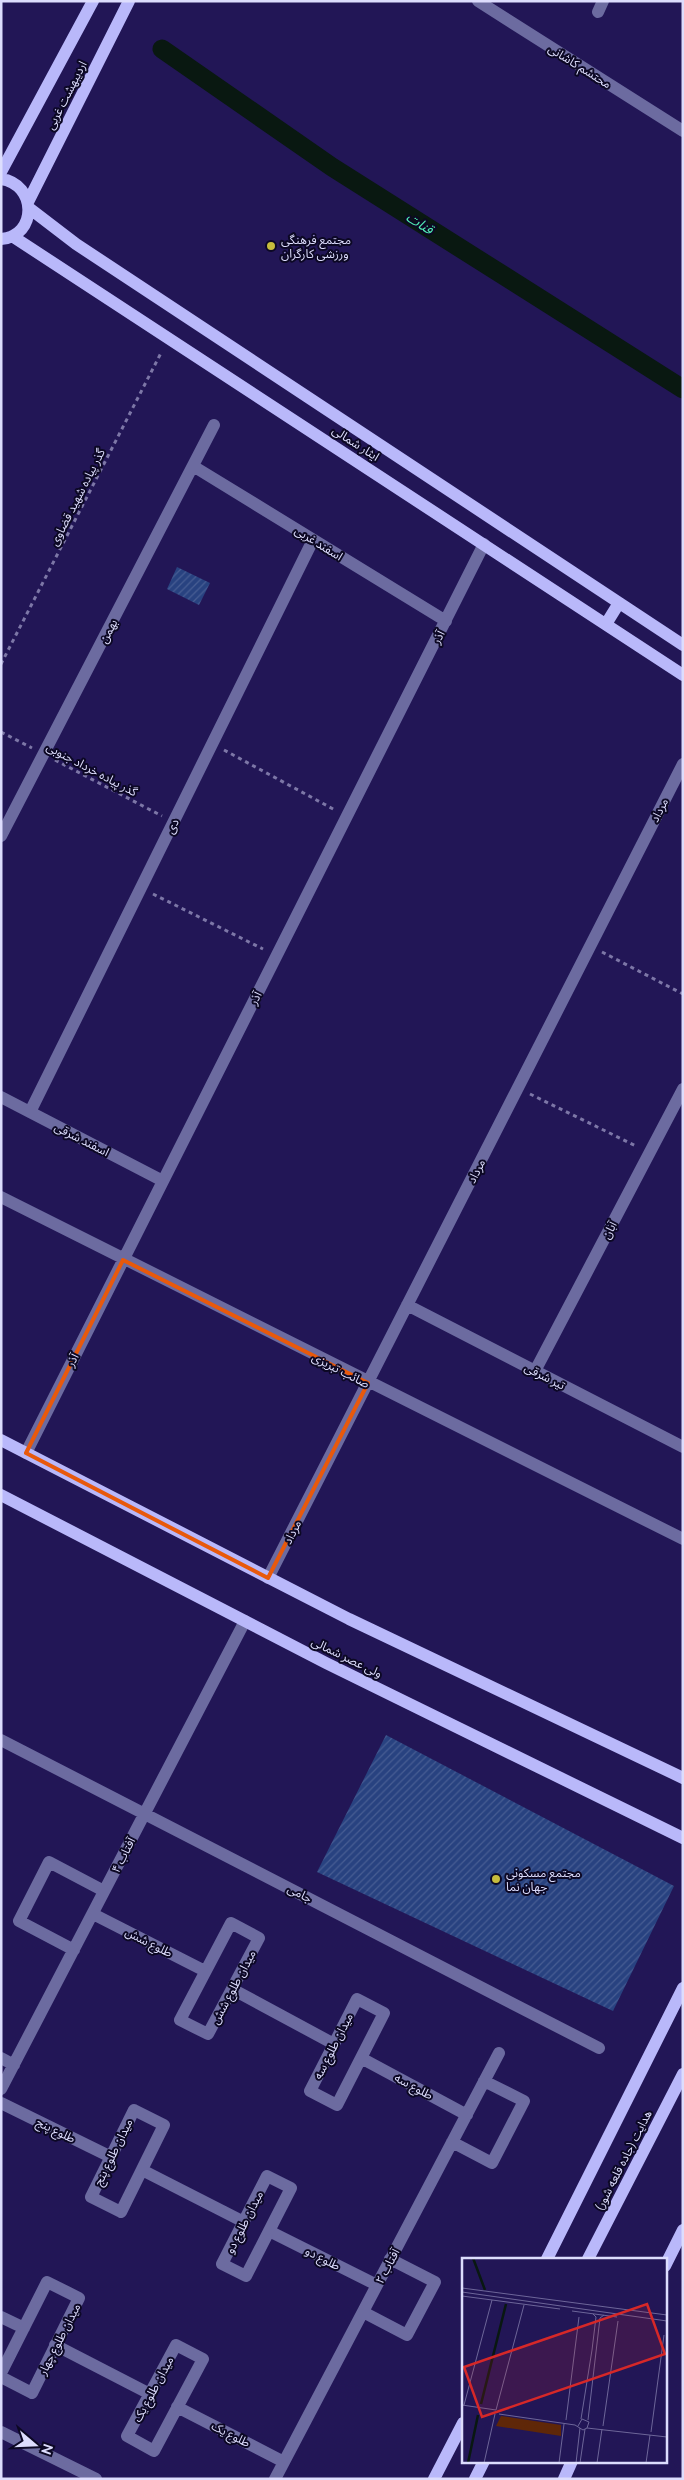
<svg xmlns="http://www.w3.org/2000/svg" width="684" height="2480" viewBox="0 0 684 2480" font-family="Ubuntu,'Noto Sans Arabic',sans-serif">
	<defs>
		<pattern id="building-hatch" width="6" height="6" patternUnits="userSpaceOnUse" patternTransform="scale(1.25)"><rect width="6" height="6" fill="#284280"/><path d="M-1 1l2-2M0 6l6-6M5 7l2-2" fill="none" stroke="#475d93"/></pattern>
	</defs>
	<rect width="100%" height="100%" fill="#221656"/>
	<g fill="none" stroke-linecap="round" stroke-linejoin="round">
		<path stroke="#091811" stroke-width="19" d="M162 49 332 167 683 389"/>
	</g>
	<path fill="url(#building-hatch)" d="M177 567 210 583 199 605 167 589Z
		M386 1735 674 1886 613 2011 317 1872Z"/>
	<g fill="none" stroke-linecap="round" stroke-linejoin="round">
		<path stroke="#7d77a7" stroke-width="3" stroke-dasharray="4 4" stroke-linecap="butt" d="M1 664 162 351
			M1 732 32 748
			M224 750 335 810
			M55 760 162 816
			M153 894 263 949
			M602 952 683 994
			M530 1094 636 1146"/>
		<path stroke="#6c6ba0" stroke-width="12" d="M478 1 683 131
			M598 12 603 1
			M193 466 446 621
			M1 836 214 425
			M1 1097 163 1181
			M30 1112 313 540
			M1 1197 683 1539
			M407 1305 683 1447
			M535 1371 683 1089
			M26 1453 484 544
			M268 1578 683 764
			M1 1740 599 2048
			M93 1914 205 1971
			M231 1923 259 1938 208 2034 180 2020Z
			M74 1950 19 1921 49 1862 104 1891
			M232 1989 334 2044
			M357 1999 384 2013 337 2105 310 2091Z
			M1 2058 14 2065
			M361 2058 467 2115
			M1 2089 245 1621
			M1 2103 111 2157
			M134 2110 164 2125 121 2212 91 2197Z
			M452 2142 492 2163 524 2101 484 2081
			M142 2170 244 2222
			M267 2176 291 2188 246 2276 222 2264Z
			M269 2231 377 2285
			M363 2312 407 2335 435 2282 390 2259
			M1 2317 24 2328
			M55 2345 150 2394
			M176 2345 203 2359 154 2451 127 2436Z
			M1 2373 47 2282 79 2298 32 2393 1 2377
			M177 2407 284 2462
			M1 2432 96 2479
			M275 2479 499 2053"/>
		<path stroke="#b9b8fa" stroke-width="12" d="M1 172 93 1
			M1 179C37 184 38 236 1 239
			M28 202 129 1
			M29 208 76 244 683 645
			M12 236 683 675
			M606 624 619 603
			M1 1440 349 1619 683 1778
			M1 1495 326 1663 683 1838
			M547 2259 683 1988
			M588 2259 683 2074
			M665 2266 683 2230
			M434 2479 463 2423
			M475 2479 484 2461
			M564 2479 572 2461"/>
	</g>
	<path fill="none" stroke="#e8590c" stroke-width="4" stroke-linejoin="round" d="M123 1260 368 1383 268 1578 26 1453Z"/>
	<g fill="#c6bc3d" stroke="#0c0824" stroke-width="2">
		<circle cx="271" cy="246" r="5"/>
		<circle cx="496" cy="1879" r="5"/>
	</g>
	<g text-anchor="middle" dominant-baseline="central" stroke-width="4" stroke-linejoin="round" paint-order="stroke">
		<g font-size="12" fill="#ddddfd" stroke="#0c0824">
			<text transform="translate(580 66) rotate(32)">محتشم کاشانی</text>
			<text transform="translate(66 95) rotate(-63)">اردیبهشت غربی</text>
			<text transform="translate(356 443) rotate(33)">ایثار شمالی</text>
			<text transform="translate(77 497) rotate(-63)">گذر پیاده شهید قضاوی</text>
			<text transform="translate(319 543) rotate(32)">اسفند غربی</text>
			<text transform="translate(108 631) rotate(-63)">بهمن</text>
			<text transform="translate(438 637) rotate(-63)">آذر</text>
			<text transform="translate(92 769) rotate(28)">گذر پیاده خرداد جنوبی</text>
			<text transform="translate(659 810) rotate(-63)">مرداد</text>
			<text transform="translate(172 826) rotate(-64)">دی</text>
			<text transform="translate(255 998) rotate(-63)">آذر</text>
			<text transform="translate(82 1139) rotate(27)">اسفند شرقی</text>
			<text transform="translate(476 1171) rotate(-63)">مرداد</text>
			<text transform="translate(609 1230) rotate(-62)">آبان</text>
			<text transform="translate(72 1360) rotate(-63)">آذر</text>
			<text transform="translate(341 1370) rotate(27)">صائب تبریزی</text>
			<text transform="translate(545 1376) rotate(27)">تیر شرقی</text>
			<text transform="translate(292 1532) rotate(-63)">مرداد</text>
			<text transform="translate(347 1657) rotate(26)">ولی عصر شمالی</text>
			<text transform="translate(123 1855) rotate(-63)">آفتاب ۴</text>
			<text transform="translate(300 1893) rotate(27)">جامی</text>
			<text transform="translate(149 1942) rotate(27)">طلوع شش</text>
			<text transform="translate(233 1987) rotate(-62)">میدان طلوع شش</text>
			<text transform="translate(333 2046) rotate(-63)">میدان طلوع سه</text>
			<text transform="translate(414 2086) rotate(28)">طلوع سه</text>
			<text transform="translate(56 2130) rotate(26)">طلوع پنج</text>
			<text transform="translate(113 2152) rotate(-64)">میدان طلوع پنج</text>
			<text transform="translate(623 2160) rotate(-63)">هدایت (جاده قلعه شور)</text>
			<text transform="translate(244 2222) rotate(-63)">میدان طلوع دو</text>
			<text transform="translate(323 2258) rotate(27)">طلوع دو</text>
			<text transform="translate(387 2266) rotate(-62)">آفتاب ۲</text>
			<text transform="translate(59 2339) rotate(-63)">میدان طلوع چهار</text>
			<text transform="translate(153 2389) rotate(-62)">میدان طلوع یک</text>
			<text transform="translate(231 2434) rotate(27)">طلوع یک</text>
		</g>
		<g font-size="12" fill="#ddddfd" stroke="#0c0824" text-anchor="start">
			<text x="281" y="239">مجتمع فرهنگی<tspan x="281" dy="14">ورزشی کارگران</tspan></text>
			<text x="506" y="1872">مجتمع مسکونی<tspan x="506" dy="14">جهان نما</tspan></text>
		</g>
		<g font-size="14" font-style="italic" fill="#51ecb4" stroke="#0c0824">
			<text transform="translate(420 223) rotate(32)">قنات</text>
		</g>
	</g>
	<g transform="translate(462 2258)">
		<rect width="205" height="205" fill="#221656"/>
		<path d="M39 158 99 167V178L34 168Z" fill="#5f2708"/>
		<path fill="none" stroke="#091811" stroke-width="2.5" d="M11 0 23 32M19 146 44 46M6 205 16 157"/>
		<path fill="none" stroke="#6d6699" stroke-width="1" d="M0 30 205 57M0 34 205 63M0 38 98 51M110 53 155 59M0 147 34 152M2 147 30 42M34 152 62 47M37 156 113 167 121 172 125 170 127 164 120 161 116 168M119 161 130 92 134 59 131 56M104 162 117 59M126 162 138 60 142 57M141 168 156 63M125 170 205 179M189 174 202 77M22 205 33 156M97 205 102 166M114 205 118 170M118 205 123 171M135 205 140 171M184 205 188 177"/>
		<path fill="#d62828" fill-opacity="0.15" stroke="#d62828" stroke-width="2.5" d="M185 46 203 96 20 159 2 109Z"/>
		<rect width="205" height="205" fill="none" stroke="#ddddfd" stroke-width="2.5"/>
	</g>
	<rect width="684" height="2480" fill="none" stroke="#ddddfd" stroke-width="5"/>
	<g transform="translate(35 2445) rotate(109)" stroke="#0c0824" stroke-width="4" paint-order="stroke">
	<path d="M0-4L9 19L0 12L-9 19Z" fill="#ddddfd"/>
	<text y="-8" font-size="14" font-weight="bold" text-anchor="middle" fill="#ddddfd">N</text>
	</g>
</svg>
